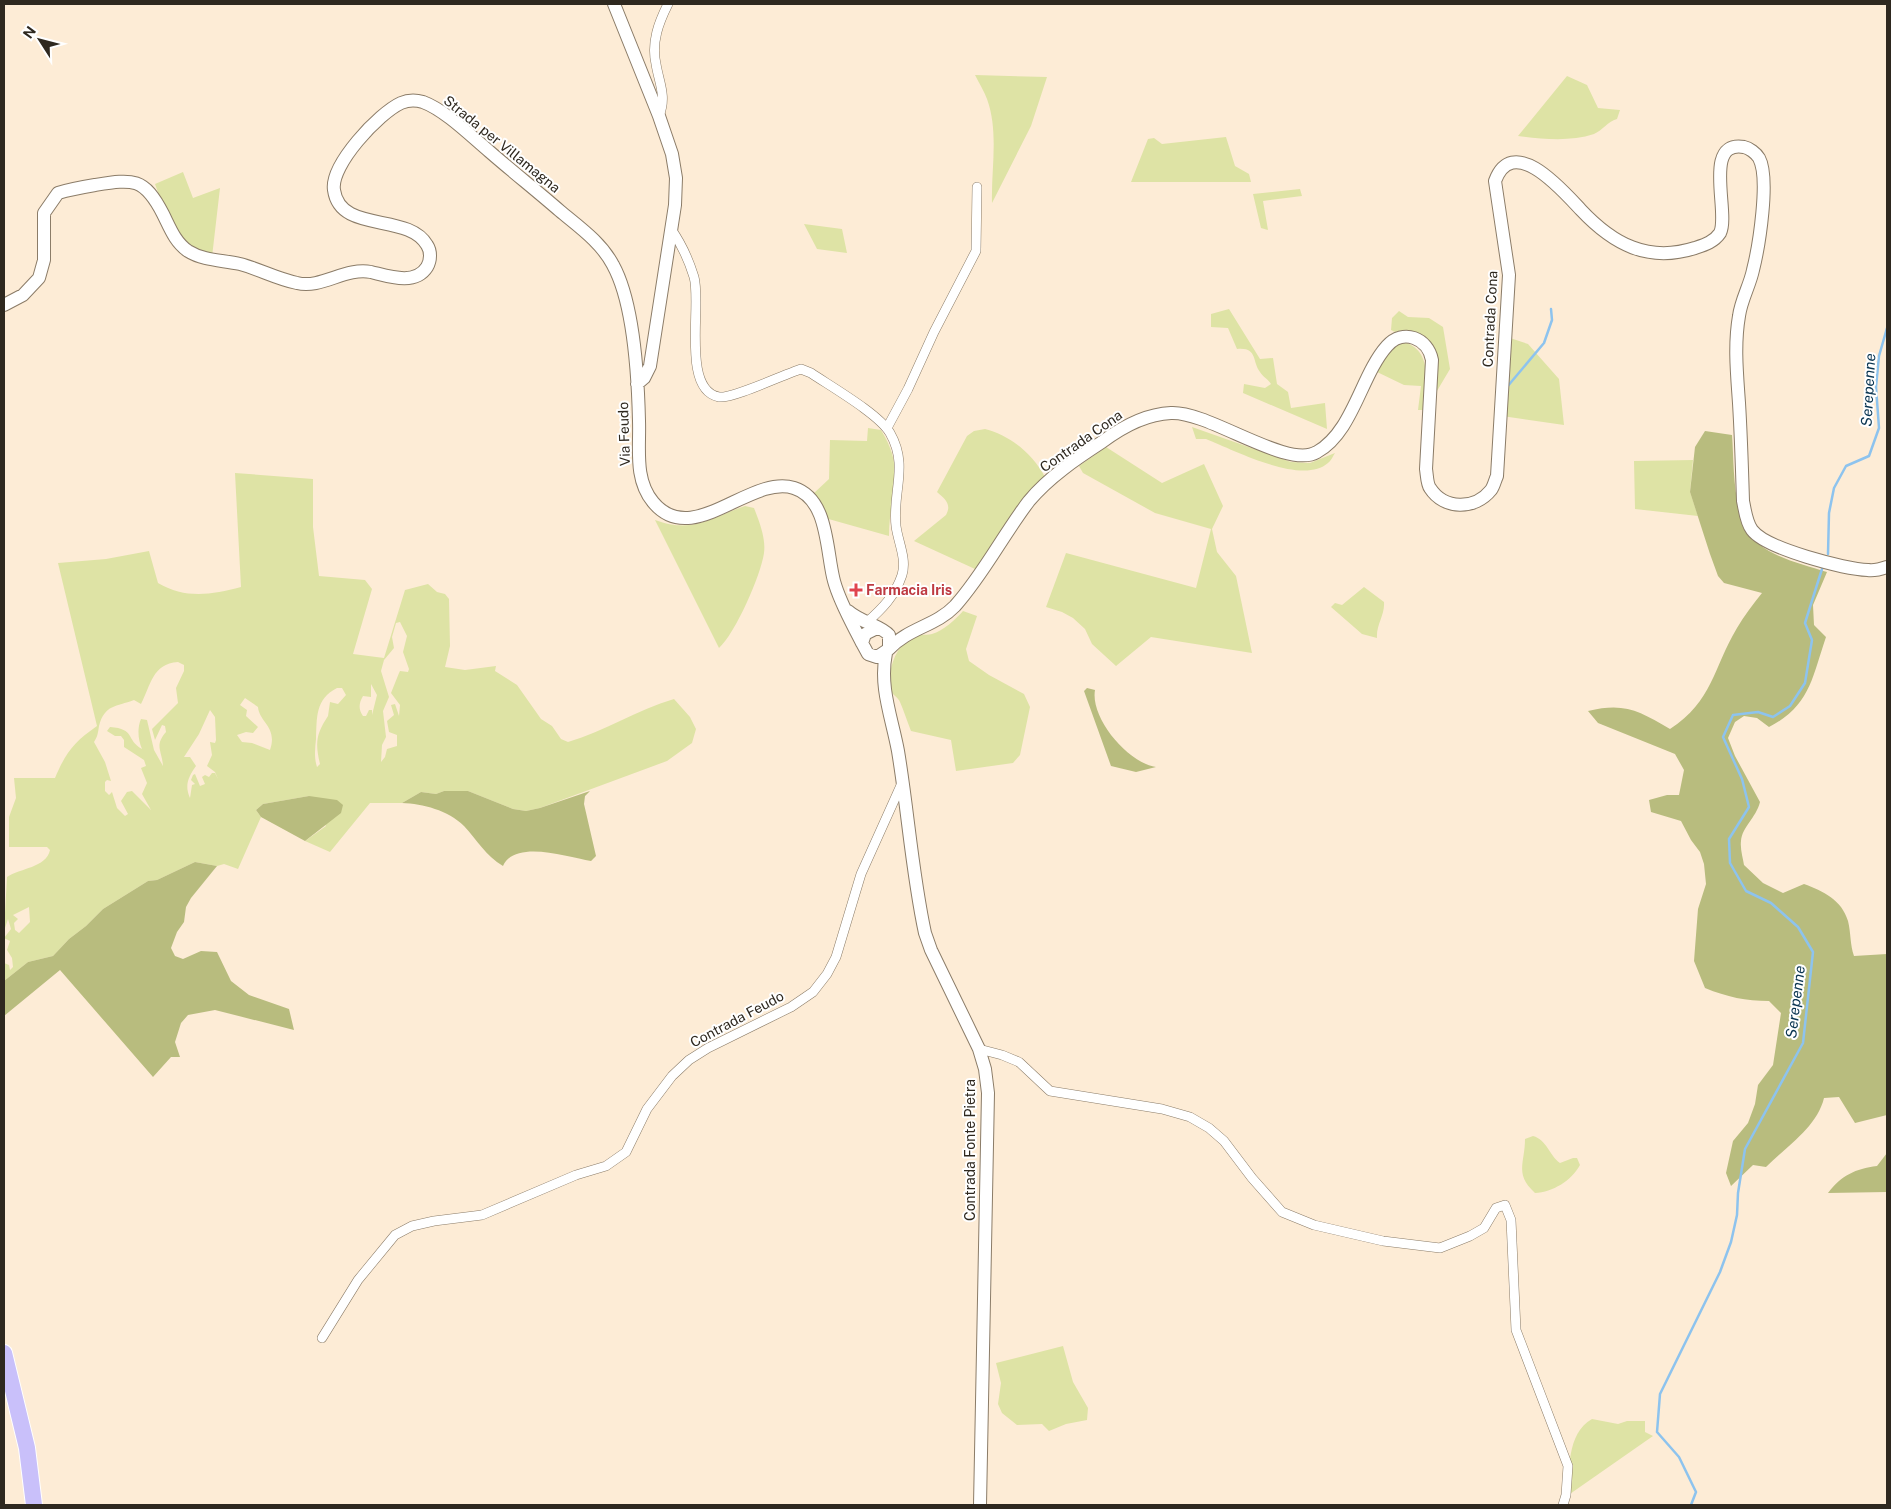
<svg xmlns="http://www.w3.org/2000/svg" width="1891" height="1509" viewBox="0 0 1891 1509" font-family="'Public Sans',sans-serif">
	<rect width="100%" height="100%" fill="#fdecd6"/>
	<path fill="#dee3a5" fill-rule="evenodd" d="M975 75 1047 77 1031 126 992 203C991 169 999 132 987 99 984 91 979 83 975 75Z
		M1567 76 1587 85 1598 108 1620 110 1617 119C1607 122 1603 130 1594 134 1570 142 1542 139 1518 136Z
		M1226 137 1235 166 1249 174 1251 182H1131L1148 139 1154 138 1162 144Z
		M183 172 193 198 220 188 212 257 181 243 164 209 155 184Z
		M1300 189 1302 196 1263 201 1268 230 1261 228 1253 194Z
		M804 224 842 229 847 253 817 249Z
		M1229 309 1260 359 1273 358 1277 384 1288 392 1291 408 1325 403 1327 429 1243 393 1244 384 1265 388 1271 384C1268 379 1263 377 1260 372 1252 362 1258 347 1237 349L1228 328 1211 327V314Z
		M1399 311 1408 317 1429 318 1443 327 1450 369 1434 396C1434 375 1441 346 1420 335 1411 331 1405 329 1395 332L1391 330 1392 318Z
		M1510 338 1528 344 1559 379 1564 425 1502 416Z
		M1407 343C1434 354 1425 387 1423 410H1418L1421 386 1404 385 1375 371C1384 358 1390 344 1407 343Z
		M1192 427 1291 462 1310 463 1335 453C1333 456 1331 461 1328 463 1302 486 1234 450 1206 439H1196Z
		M868 428 881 430C907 472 889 493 889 536L825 518 813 494 829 479 830 440 867 441Z
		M985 429C1011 436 1032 453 1045 477L1030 490 975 569 914 541 946 515C952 504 945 499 937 492L967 436 974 431Z
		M1106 447 1162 483 1204 464 1223 506 1212 529 1217 552 1236 576 1252 653 1151 637 1116 666 1092 644 1085 629 1073 618 1062 612 1046 607 1066 553 1196 588 1211 529 1155 513 1083 473 1079 466Z
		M1693 460 1690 492 1698 516 1635 509 1634 461Z
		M235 473 313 479V527L319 576 365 580 372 589 353 654 384 658 405 590 428 584 437 592 445 594 449 599 450 646 445 667 465 670 496 666 495 671 517 685 541 719 552 726 561 739 568 742C605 731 637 710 674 699L690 717 696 729 692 743 667 761 540 808 526 811 513 809 468 791H444L436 794 421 792 402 803H370L330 852 305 841 326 826 309 796 263 804 256 810 261 817 238 869 224 864 217 866 195 862 157 880 148 881 103 909 86 926 69 939 53 956 28 962 4 981V963L9 965 10 970 13 967 12 958 7 950 10 941 4 938 11 929 8 919 4 931 7 877C20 868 46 868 50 850L47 847H9V817L16 798 14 778H55C66 752 74 742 97 726L58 563 106 559 149 551 158 583C185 599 211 595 241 587ZM400 622 407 636 403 652 409 669 408 672 400 671 399 673 391 693 400 705 399 716 395 704 391 705 394 715 387 721 389 732 397 735V746L387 749 385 757 381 762 382 745 386 737 383 711 389 697 381 671 384 660 394 648 392 637 396 623ZM178 662 184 665V671L176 688 178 703 152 729 155 740 162 725 165 726 166 732C154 746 162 750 163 766L154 750 147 720 141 719C137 728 138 740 142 749 125 739 136 729 110 727L107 731 115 736H121L124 740V747L144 760 146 766 141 768 147 783 142 794 151 810 132 791 127 792 121 801 128 814 125 816 117 808 112 792 109 795 105 791V782L107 780 111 781 105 762 94 742C98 736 98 732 99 726 105 704 116 707 134 700L141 704C151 685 152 664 178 662ZM371 684 377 695 372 715V710H369L366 716H363C358 709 359 703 363 696L371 697ZM337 688H342L346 695 338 704 330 702 328 716C316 734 315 743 320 764L317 767C314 758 315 748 316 739 317 718 315 699 337 688ZM245 698 258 707C259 722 278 727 270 750L252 743 242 742 237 735 246 732 253 733 258 727 246 716 247 710 240 705ZM210 710 215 717 216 740 215 743 210 742 212 755 207 766 215 772 218 779 215 773H212L209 777 205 775 202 777 205 784 200 786 195 774 193 775 191 780 195 784 192 785 190 798C184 785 189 776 196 766L190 757H184L199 734ZM29 907 30 922 19 933 15 930 14 923 18 919 13 915Z
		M745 506 754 508C759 521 766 538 764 553 761 575 735 634 719 648L655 520C693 534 710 518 745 506Z
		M1364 587 1384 602C1385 615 1376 625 1377 638L1362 634 1331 607 1335 603 1342 605Z
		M963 611 977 616 966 649 969 661 989 675 1024 694 1030 707 1020 755 1013 763 956 771 951 740 911 731C907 721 904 711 900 702 898 697 892 695 891 690 887 672 894 649 910 638 918 633 925 636 932 634 943 631 956 619 963 611Z
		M1533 1136C1547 1140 1549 1155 1560 1163L1573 1158H1577L1580 1165C1571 1181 1553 1192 1535 1193 1514 1174 1525 1163 1525 1139Z
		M1063 1346 1073 1382 1088 1408 1087 1420 1066 1424 1049 1431 1042 1424 1017 1425 1002 1413 998 1404 1001 1383 996 1363Z
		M1592 1419 1618 1424 1627 1421H1645V1432L1653 1436 1567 1496C1570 1471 1566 1434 1592 1419Z"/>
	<path fill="#b8bc7e" d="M1705 431 1732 435C1735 473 1730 529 1769 551 1787 561 1808 566 1827 572L1813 605 1814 625 1826 637C1812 678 1810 706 1769 727L1757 718 1744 716 1735 722 1728 738 1735 756 1760 802C1756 818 1742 827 1741 841 1740 849 1743 858 1744 865L1763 883 1783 893 1804 884C1823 891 1842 900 1848 921 1851 933 1850 945 1854 956L1887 954V1115L1855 1123 1839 1097 1824 1098C1817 1127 1787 1146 1766 1167L1753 1165 1731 1186 1726 1173 1733 1141 1748 1123 1755 1104 1758 1085 1773 1065 1781 1013 1769 1001C1746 1001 1727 997 1705 988L1694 961 1698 909 1706 884 1704 864 1700 852 1691 840 1681 821 1651 812 1649 800 1667 795H1679L1684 770 1675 754 1598 723 1588 711C1625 702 1639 711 1670 729 1713 701 1713 668 1737 628 1744 616 1753 604 1762 593L1724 583 1718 576 1710 554 1690 492 1695 447Z
		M1087 688 1095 690C1090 718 1128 763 1156 767L1136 772 1111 766 1084 691Z
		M444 791H468L513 809 526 811 540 808 590 791 585 796 584 804 596 856 591 861C568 857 515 839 503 866 486 856 477 840 464 826 448 810 423 804 402 803L421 792 436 794Z
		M309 796 337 800 343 805 341 813 305 841 261 817 256 810 263 804Z
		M195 862 217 866 191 898 186 907 184 922 177 932 171 948 175 956 183 959 201 951 217 952 231 981 249 995 289 1009 294 1030 215 1010 188 1015 181 1023 175 1042 180 1057H171L153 1077 60 970 4 1016V981L28 962 53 956 69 939 86 926 103 909 148 881 157 880Z
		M1887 1153V1192L1828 1193C1842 1175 1855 1169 1877 1166Z"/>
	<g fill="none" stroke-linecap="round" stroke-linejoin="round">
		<path stroke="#8dc3ee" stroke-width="2.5" d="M1507 387 1544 343 1552 320 1551 309
			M1828 554 1829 513 1834 488 1846 466 1869 456 1879 428 1876 387 1879 356 1887 328
			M1691 1505 1696 1492 1679 1457 1657 1432 1660 1394 1720 1272 1731 1242 1737 1215 1738 1193 1745 1149 1803 1043 1813 952 1798 927 1771 903 1746 891 1730 863 1729 839 1749 807 1742 779 1723 737 1733 715 1758 712 1773 717 1790 706 1805 683 1812 640 1805 623 1822 569"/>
		<defs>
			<path id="street" d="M659 116C667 96 659 83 656 64 651 42 659 22 668 4
				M671 229C681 243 689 261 694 277 702 304 681 390 719 397 732 399 785 374 801 369L811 373C830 386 879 414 890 433 909 466 892 492 896 526 898 542 907 559 902 575 895 596 882 609 866 623
				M887 428 908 389 934 332 976 251 977 187
				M979 1049 1002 1055 1019 1062 1050 1091 1162 1109 1190 1117 1209 1128 1224 1141 1252 1178 1282 1212 1314 1225 1383 1241 1440 1248 1470 1236 1484 1228 1496 1208 1505 1205 1511 1220 1516 1330 1568 1466 1566 1495 1563 1505
				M322 1338 358 1280 395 1235 412 1226 434 1221 482 1215 576 1175 606 1166 626 1152 647 1109 672 1076 689 1060 708 1048 791 1007 813 992 827 974 836 957 861 874 902 783"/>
			<path id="secondary" d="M614 4 659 116 672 154 676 178 675 205 650 366 644 378 637 384
				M4 305 23 295 39 278 44 260V213L58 193C71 189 83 187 95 185 133 179 144 177 163 214 170 228 175 242 188 251 204 261 223 260 240 264 259 269 277 279 297 283 322 289 345 267 371 272 388 276 415 286 427 267 431 260 431 251 427 245 408 212 340 234 334 190 330 165 379 113 401 103 408 100 416 100 423 102 445 110 472 137 490 152 513 172 537 191 560 211 579 227 601 242 613 265 634 303 638 378 639 421 640 448 634 479 653 502 692 550 750 474 794 488 829 499 826 552 834 581 840 603 852 623 862 643
				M848 611C860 622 882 626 889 635V649L877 657 868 654 862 643 865 634 877 628
				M889 649C908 628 936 626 955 606 983 575 1003 535 1029 501 1049 477 1076 459 1102 442 1122 427 1145 414 1171 413 1209 411 1287 470 1317 452 1353 432 1361 375 1387 346 1403 328 1428 338 1432 360L1426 469C1427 475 1427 484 1430 488 1444 510 1475 510 1491 490 1494 486 1495 480 1497 476L1509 275 1495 181C1513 132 1564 192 1581 210 1613 244 1648 263 1695 248 1704 245 1714 242 1720 233 1730 213 1702 140 1744 147 1749 148 1756 153 1759 158 1770 178 1759 246 1753 270 1750 285 1741 300 1739 316 1734 345 1737 374 1739 403 1741 435 1742 468 1743 501 1745 510 1746 522 1752 530 1766 549 1845 569 1868 570 1874 571 1881 569 1887 567
				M886 653C879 687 892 718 898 751 908 811 912 873 925 933L931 950 979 1049 985 1069 988 1093 980 1505"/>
			<path id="highway" d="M4 1353 27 1448 34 1505"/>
		</defs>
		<use href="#street" stroke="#8b7c68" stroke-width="10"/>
		<use href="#secondary" stroke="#8b7c68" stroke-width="14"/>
		<use href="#highway" stroke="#fff" stroke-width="18"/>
		<use href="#street" stroke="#fff" stroke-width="9"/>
		<use href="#secondary" stroke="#fff" stroke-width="12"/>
		<use href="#highway" stroke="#c9c0fa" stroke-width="16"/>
	</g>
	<path fill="#e0444e" stroke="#fff" stroke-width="2" d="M853.5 582.5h5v5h5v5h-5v5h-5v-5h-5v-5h5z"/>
	<g text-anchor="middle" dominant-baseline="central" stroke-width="4" stroke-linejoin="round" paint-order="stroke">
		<g font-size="14" fill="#2e281f" stroke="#fff">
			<text transform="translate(502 144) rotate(39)">Strada per Villamagna</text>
			<text transform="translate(1490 319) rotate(-87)">Contrada Cona</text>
			<text transform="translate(624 434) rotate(-92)">Via Feudo</text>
			<text transform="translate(1081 441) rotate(-35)">Contrada Cona</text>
			<text transform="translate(737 1019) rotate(-28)">Contrada Feudo</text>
			<text transform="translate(970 1150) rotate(-90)">Contrada Fonte Pietra</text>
		</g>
		<g font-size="14" font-weight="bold" fill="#be3a42" stroke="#fff" text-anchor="start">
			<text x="866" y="590">Farmacia Iris</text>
		</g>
		<g font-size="15" font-style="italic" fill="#0a3551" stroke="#fff">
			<text transform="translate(1868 390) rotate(-87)">Serepenne</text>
			<text transform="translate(1795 1002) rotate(-83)">Serepenne</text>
		</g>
	</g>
	<rect width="1891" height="1509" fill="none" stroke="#2e281f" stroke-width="10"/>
	<g transform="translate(40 40) rotate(306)" stroke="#ffffff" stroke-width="4" paint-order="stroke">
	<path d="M0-4L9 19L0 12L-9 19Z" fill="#2e281f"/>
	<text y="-8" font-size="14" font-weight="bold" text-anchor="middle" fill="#2e281f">N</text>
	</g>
</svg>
